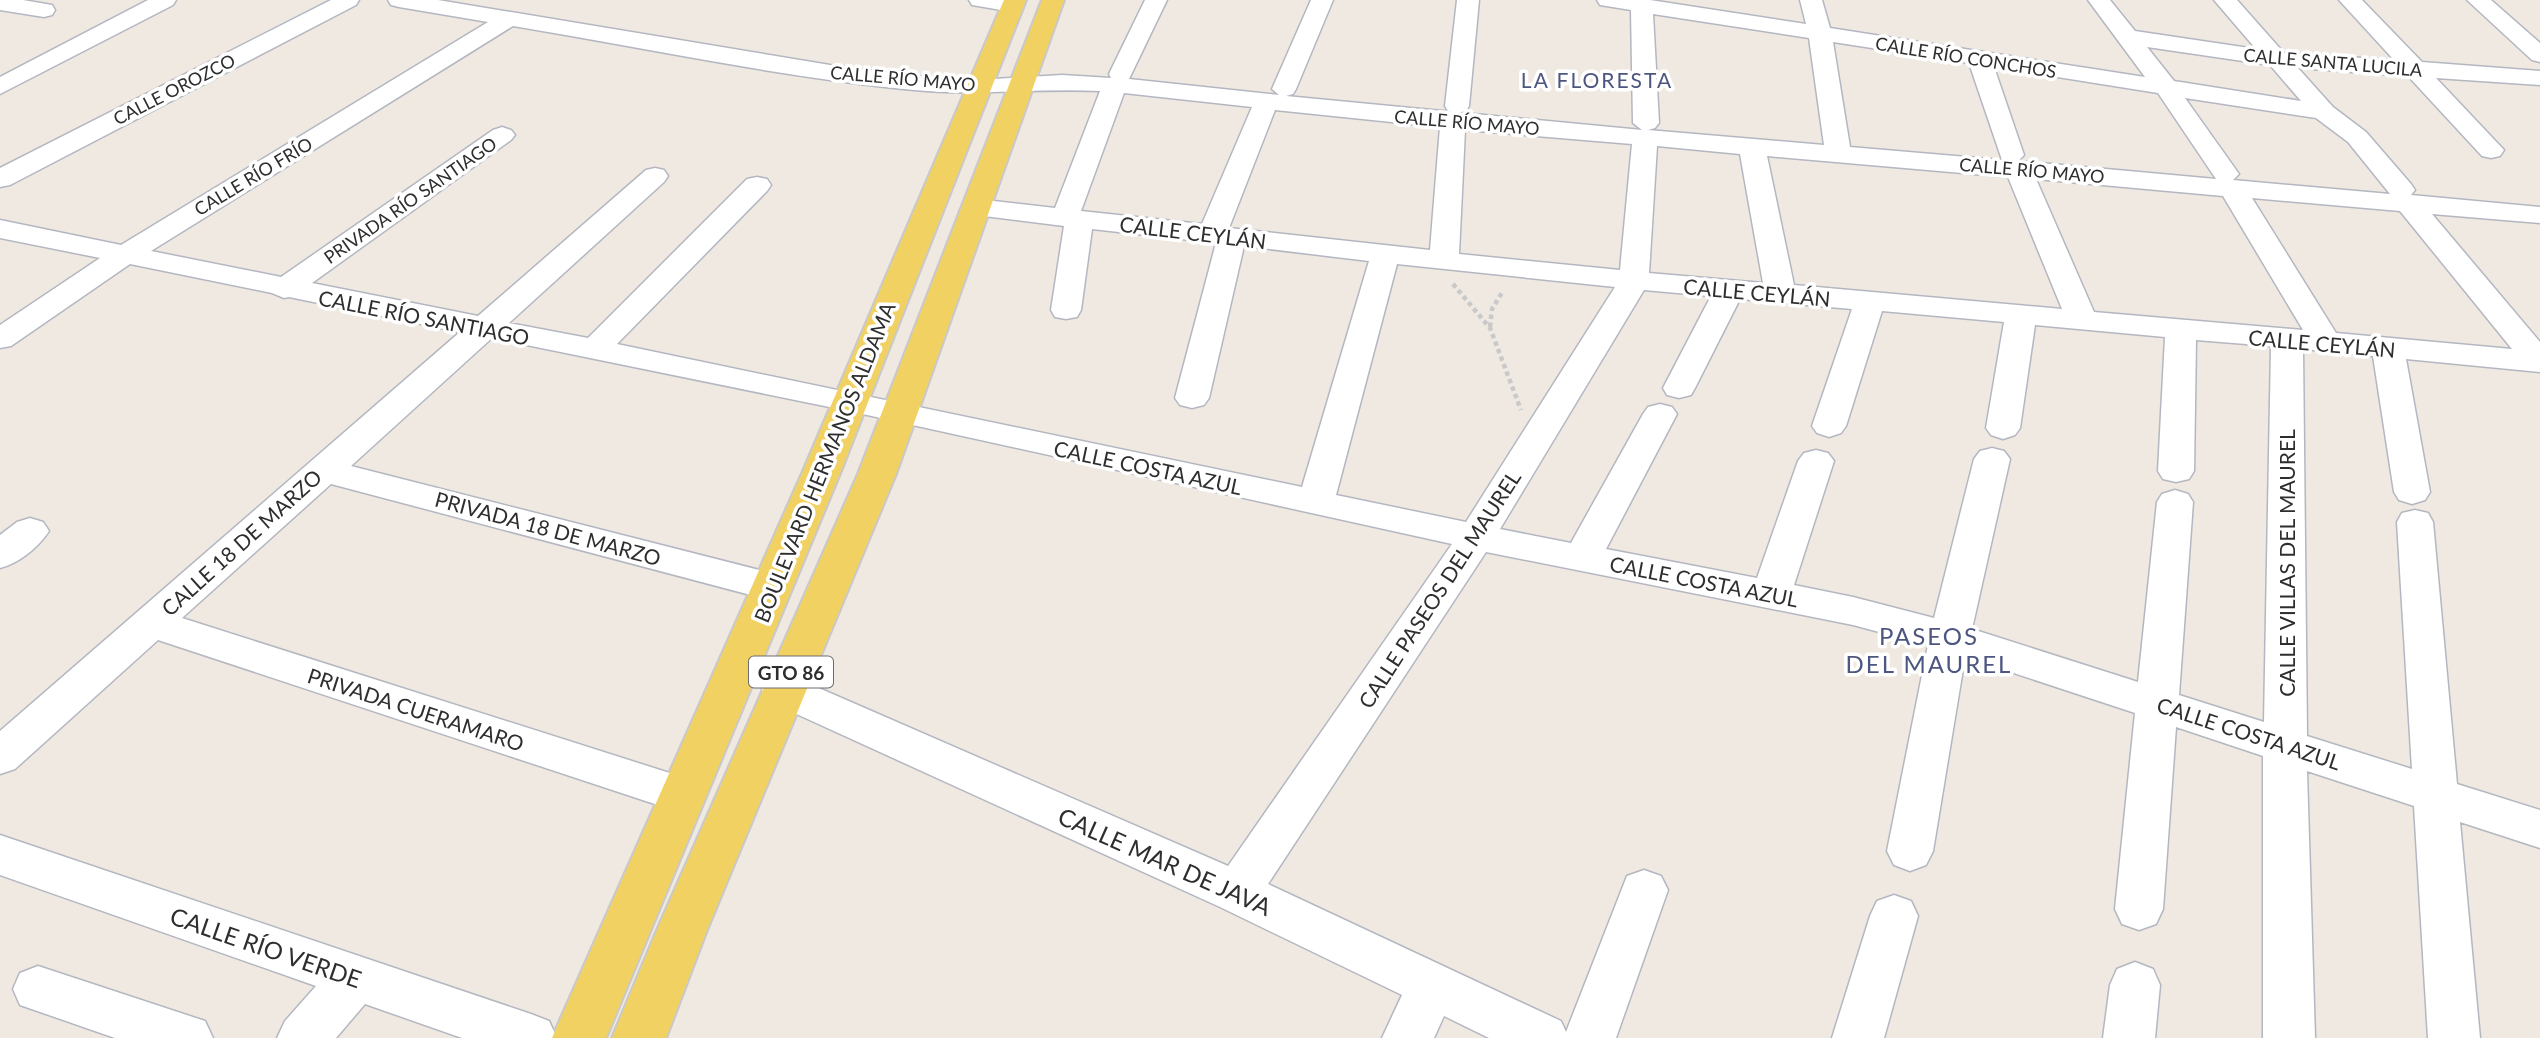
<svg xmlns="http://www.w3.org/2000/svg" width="2540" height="1038" viewBox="0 0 2540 1038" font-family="Lato,sans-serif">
	<rect width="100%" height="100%" fill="#efe9e1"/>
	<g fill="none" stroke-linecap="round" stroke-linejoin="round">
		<defs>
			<path id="minor" d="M0 0H23L52 5 55 10 52 15 44 17 0 10Z
				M148 0H176L173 5 0 94V77Z
				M331 0H359L356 5 10 185 0 187V168Z
				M388 0H438L830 65 914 76 978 80 1062 75 1111 78 1109 74 1145 0H1167L1129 79 1279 95 1272 89 1311 0H1333L1296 89 1293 94 1286 96 1642 130 1633 123 1631 10 1600 5 1597 0H1650L1806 24 1800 0H1822L1830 28 2145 77 2088 0H2110L2135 31 2256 49 2214 0H2237L2284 53 2394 60 2339 0H2362L2422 62 2540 71V85L2436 78 2504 150 2500 156 2491 158 2482 156 2408 76 2298 68 2333 107 2366 132 2411 184 2415 190 2411 195 2540 207V223L2432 214 2540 342V372L2406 359 2430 492 2425 500 2412 504 2399 500 2394 492 2373 356 2303 349 2307 736 2412 769 2397 522 2402 513 2415 510 2428 513 2433 522 2457 784 2540 810V848L2460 822 2480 1038H2428L2414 806 2307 771 2315 1038H2263V756L2176 727 2163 909 2156 924 2139 930 2122 924 2115 909 2135 713 1965 657 1933 851 1926 865 1910 871 1894 865 1887 851 1928 645 1853 625 1486 552 1268 884 1561 1021 1566 1032 1627 876 1644 870 1661 876 1668 890 1616 1038H1489L1444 1016 1434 1038H1382L1402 995 1220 907 768 701 762 690 768 679 783 674 798 679 1228 866 1452 544 849 411 492 338 351 466 787 577 792 587 787 597 773 601 331 484 182 618 698 782 704 795 698 808 682 813 158 640 15 769 0 774V731L460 332 289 297 284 298 272 293 130 264 11 346 0 348V325L100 258 0 238V220L121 245 488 22 399 7 391 5ZM1653 14 1809 38 1824 145 1648 130 1655 128 1659 123ZM513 26C646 48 780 77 914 90 976 96 1038 88 1100 91L1055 208 976 199 966 201 962 207 966 213 976 215 1064 226 1051 310 1055 317 1066 319 1077 317 1081 310 1092 229 1216 243 1175 398 1180 405 1192 408 1204 405 1209 398 1244 246 1369 261 1302 487 617 344 767 191 771 185 767 179 757 177 747 179 588 338 509 323 664 182 668 176 664 170 655 168 646 170 478 316 312 283 511 140 515 135 511 130 502 127 493 130 281 277 151 251ZM1833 42 1969 63 2002 160 1850 147ZM2147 47 2270 65 2301 101 2174 81ZM1994 67 2158 93 2216 179 2018 161 2024 155ZM1124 93 1252 107 1202 224 1081 211ZM2185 98 2316 118 2348 142 2390 194 2233 180 2239 174ZM1275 110 1440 127 1430 250 1229 228ZM1465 130 1632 144 1620 270 1459 254ZM1657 146 1740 154 1763 283 1649 273ZM1767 156 2008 177 2062 309 1794 285ZM2036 179 2223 196 2303 330 2094 312ZM2252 198 2400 211 2512 349 2336 333ZM1397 264 1615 287 1466 522 1336 495ZM1644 290 1711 296 1663 388 1667 395 1679 398 1691 395 1695 388 1740 299 1852 309 1812 426 1817 433 1829 437 1841 433 1846 426 1882 311 2004 322 1986 428 1991 435 2003 439 2015 435 2020 428 2035 325 2165 337 2158 471 2163 479 2176 482 2189 479 2194 471 2196 340 2271 346 2264 722 2179 695 2193 502 2188 494 2175 490 2162 494 2157 502 2138 682 1972 629 2010 459 2004 451 1992 448 1980 451 1974 459 1934 618 1853 597 1794 585 1834 461 1828 453 1816 450 1804 453 1798 461 1757 578 1606 549 1677 414 1672 407 1660 404 1648 407 1643 414 1571 543 1500 529Z
				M969 0H1019L1024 5 1021 10 1013 12 972 5Z
				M1457 0H1479L1469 106 1466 111 1457 113 1448 111 1445 106Z
				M2467 0H2491L2540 43V62L2532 60Z
				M30 518 43 522 49 531C38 548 19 563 0 568V535L17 522Z
				M0 835 531 1014 549 1021 557 1038H462L365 1004 336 1038H277L285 1021 316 986 0 875Z
				M1894 895 1911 901 1918 916 1884 1038H1832L1870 916 1877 901Z
				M2135 962 2153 969 2160 985 2155 1038H2103L2110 985 2117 969Z
				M38 966 205 1021 213 1038H115L20 1005 13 989 20 973Z"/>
			<path id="major" d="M1004 0H1026L841 471 606 1038H552L803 471Z
				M1042 0H1064L896 474 707 930 666 1038H612L657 930 858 474Z"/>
		</defs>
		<use href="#minor" stroke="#b4b7c1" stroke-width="3"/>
		<use href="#major" stroke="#c9c9c9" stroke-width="4"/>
		<path stroke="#c9c9c9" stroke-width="4.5" stroke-dasharray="4.5 3.5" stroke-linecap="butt" d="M1453 284 1490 328 1521 410
			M1490 327 1492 309 1503 291"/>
		<use href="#minor" fill="#fff" fill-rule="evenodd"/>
		<use href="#major" fill="#f2d163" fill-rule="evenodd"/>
	</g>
	<g text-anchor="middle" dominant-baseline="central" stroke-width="7" stroke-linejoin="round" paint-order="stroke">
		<g font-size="18" fill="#2e2e2e" stroke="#fff">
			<text transform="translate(1966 57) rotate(9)">CALLE RÍO CONCHOS</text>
			<text transform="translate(2333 62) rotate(5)">CALLE SANTA LUCILA</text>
			<text transform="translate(903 78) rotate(5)">CALLE RÍO MAYO</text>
			<text transform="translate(174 89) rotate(-27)">CALLE OROZCO</text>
			<text transform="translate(1467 122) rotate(5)">CALLE RÍO MAYO</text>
			<text transform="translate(2032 170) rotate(5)">CALLE RÍO MAYO</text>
			<text transform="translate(253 176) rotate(-31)">CALLE RÍO FRÍO</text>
			<text transform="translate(410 200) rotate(-35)">PRIVADA RÍO SANTIAGO</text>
		</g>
		<rect fill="#fff" stroke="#6d6d6d" stroke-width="2" x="749" y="656.5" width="84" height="31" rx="5"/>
		<g font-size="19" font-weight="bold" fill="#2e2e2e">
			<text x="791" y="672">GTO 86</text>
		</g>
		<g font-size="21" letter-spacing="2" fill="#4d5680" stroke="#fff">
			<text x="1597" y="79">LA FLORESTA</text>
		</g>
		<g font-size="21" fill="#2e2e2e" stroke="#fff">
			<text transform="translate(1193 232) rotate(7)">CALLE CEYLÁN</text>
			<text transform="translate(1757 292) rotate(5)">CALLE CEYLÁN</text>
			<text transform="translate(424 317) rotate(11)">CALLE RÍO SANTIAGO</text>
			<text transform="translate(2322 343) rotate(5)">CALLE CEYLÁN</text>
			<text transform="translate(824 462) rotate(-68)">BOULEVARD HERMANOS ALDAMA</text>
			<text transform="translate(1148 467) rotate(12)">CALLE COSTA AZUL</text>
			<text transform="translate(548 528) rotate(15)">PRIVADA 18 DE MARZO</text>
			<text transform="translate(241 542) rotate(-42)">CALLE 18 DE MARZO</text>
			<text transform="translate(2286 563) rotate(-90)">CALLE VILLAS DEL MAUREL</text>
			<text transform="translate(1704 581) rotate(11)">CALLE COSTA AZUL</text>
			<text transform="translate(1439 589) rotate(-57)">CALLE PASEOS DEL MAUREL</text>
			<text transform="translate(416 709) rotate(18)">PRIVADA CUERAMARO</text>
			<text transform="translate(2249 733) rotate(18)">CALLE COSTA AZUL</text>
		</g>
		<g font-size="24" letter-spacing="2" fill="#4d5680" stroke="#fff">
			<text x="1929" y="635">PASEOS<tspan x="1929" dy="28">DEL MAUREL</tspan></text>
		</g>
		<g font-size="24" fill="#2e2e2e" stroke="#fff">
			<text transform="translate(1165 861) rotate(24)">CALLE MAR DE JAVA</text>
			<text transform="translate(266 947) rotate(19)">CALLE RÍO VERDE</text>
		</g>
	</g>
</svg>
